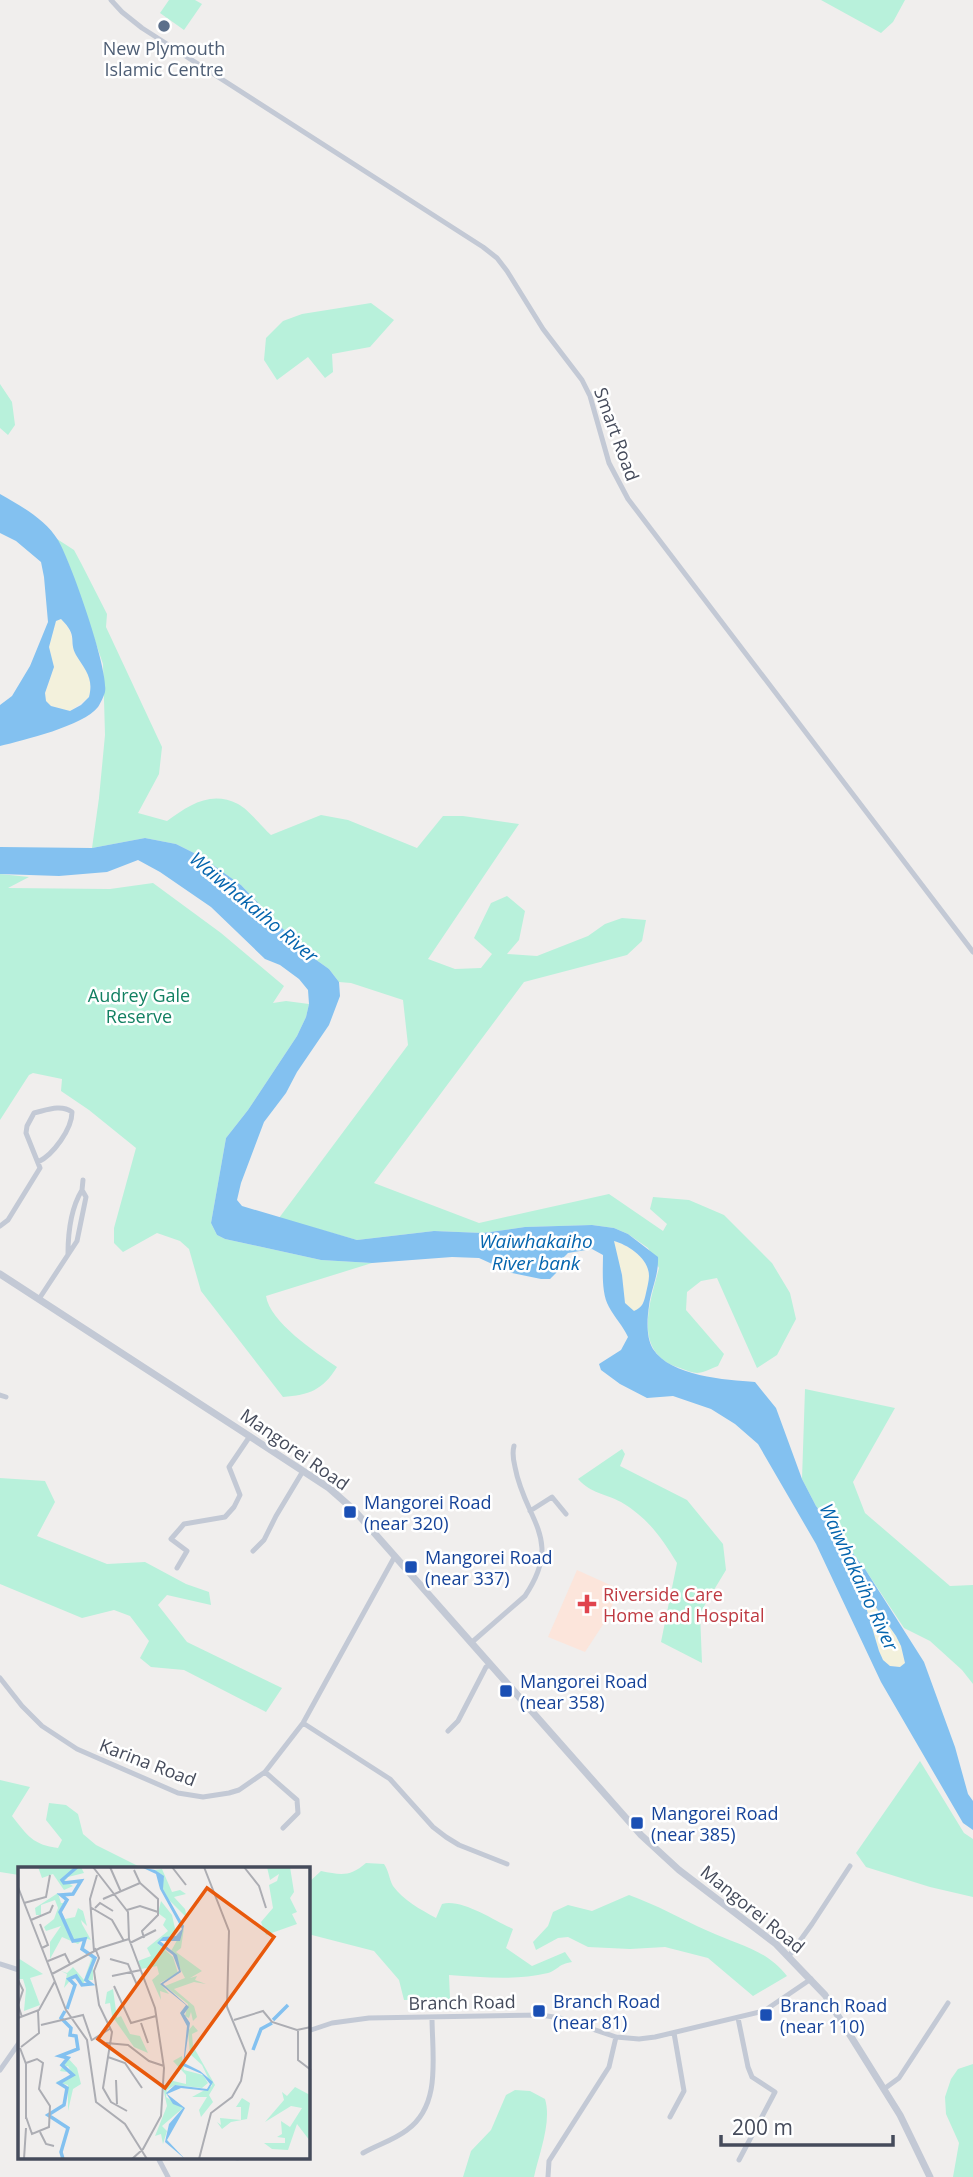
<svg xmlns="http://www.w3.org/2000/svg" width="973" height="2177" viewBox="0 0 973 2177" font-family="'Open Sans',sans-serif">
	<rect width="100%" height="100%" fill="#f0eeed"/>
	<path fill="#fce5db" d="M577 1570 619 1589 606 1620 585 1652 548 1637Z"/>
	<path fill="#b8f1db" d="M169 0H195L202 4 184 30 160 13Z
		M821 0H905L893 22 881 33Z
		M371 303 394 320 370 347 332 354 333 372 325 378 308 357 277 380 264 360 266 338 283 321 302 314Z
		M0 384 12 402 15 425 8 435 0 428Z
		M57 539 74 550 81 563 107 614 106 627 162 747 159 774 138 813 167 821C189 805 211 790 238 804 248 809 262 827 271 835L321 815 348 820 417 848 443 816H463L519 824 428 959 455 969 481 968 492 954 474 938 491 903 507 896 525 911 519 940 507 954 537 956 588 936 605 924 622 918 646 920 642 941 627 955 524 982 374 1183 479 1223 609 1194 663 1231 667 1224 650 1209 653 1197 689 1200 724 1215 772 1263 790 1293 796 1319 777 1355 757 1368 717 1278 701 1281 687 1292 686 1310 724 1354 718 1366C696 1375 699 1375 677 1367 632 1351 650 1302 659 1268L648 1248 628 1234 614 1228 592 1225 525 1227 483 1233 434 1231 357 1240 279 1218 408 1045 403 1000 351 983 339 982 329 969 305 952 241 885 202 857 176 844 145 838 92 848 99 798 105 735 103 664 68 562Z
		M0 874 29 877 8 888 110 889 153 883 221 933 284 986 273 1003 286 1001 309 1004 306 1017 297 1036 248 1110 226 1138 211 1223 217 1235 225 1239 321 1260 372 1263 266 1296C270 1322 315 1352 337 1367 323 1390 309 1395 283 1397L201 1291 189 1249 180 1241 157 1233 123 1252 114 1243V1228L136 1148 89 1110 61 1091 62 1079 33 1073 29 1075 0 1120Z
		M805 1389 895 1408 853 1482 865 1513 950 1586 973 1585V1684L962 1670 930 1641 904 1628 865 1569 816 1506 802 1479Z
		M622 1449 625 1454 620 1466 687 1500 723 1544 726 1570 700 1613 702 1663 661 1642 677 1563C661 1537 648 1518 621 1502 604 1493 592 1494 578 1479Z
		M0 1478 45 1481 55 1502 37 1536 107 1564 145 1562 186 1584 209 1592 211 1605 167 1595 158 1605 187 1642 282 1688 266 1712 184 1670 151 1667 140 1658 149 1641 130 1616 114 1610 82 1618 0 1584Z
		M920 1761 964 1833 973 1839V1897L930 1887 866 1867 856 1853Z
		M0 1780 30 1787 12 1816C27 1835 33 1845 58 1848L62 1840 46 1820 49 1803 66 1805 78 1814 83 1834 96 1845 144 1869H19V1875L0 1872Z
		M366 1863 384 1864C389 1871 389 1879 393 1886 404 1901 420 1909 436 1918L442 1904C461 1898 495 1921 513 1929L506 1948 532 1966 565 1952 572 1962C558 1964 558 1970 548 1973 515 1981 482 1977 449 1975L450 1999 404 2000 399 1980 374 1951 308 1934V1883L321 1871C341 1875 350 1877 366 1863Z
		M629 1895C657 1905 681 1919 708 1931 738 1945 766 1949 787 1976L753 1996 708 1958 665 1947 630 1949 588 1947 568 1937 558 1938 536 1950 533 1942 548 1926 553 1912 568 1905 592 1911Z
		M973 2064V2177H953L959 2143 946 2114 945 2097 951 2079 958 2069Z
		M515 2090 530 2091 545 2099C552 2122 539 2154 534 2177H463L471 2151 491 2130 506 2095Z"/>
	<path fill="#f3f1dc" d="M61 619C78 637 68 640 76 655 85 670 94 678 89 697L70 711 51 706 46 701 45 694 54 667 49 647 56 621Z
		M613 1241C628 1245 649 1258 649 1276 649 1281 647 1288 646 1293 644 1302 642 1307 634 1312L625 1303 622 1275Z
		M868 1596 896 1636 901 1646 905 1664 900 1667 890 1666 883 1660 879 1651 863 1597Z"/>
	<path fill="#83c1f0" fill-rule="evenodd" d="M0 494C21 506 45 519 58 540 71 562 109 670 105 692 104 696 100 704 98 707 83 726 24 740 0 746V705L12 696 30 666 48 622 44 577 41 562 16 541 0 533ZM61 619C79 637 68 640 76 655 85 670 94 678 89 697L81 705 70 711 51 706 46 701 45 693 54 667 49 647 56 621Z
		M145 838 176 844 202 857 241 885 305 952 329 969 339 982 340 996 329 1025 297 1072 286 1093 264 1122 241 1183 237 1200 242 1206 357 1240 434 1231 483 1233 525 1227 592 1225 614 1228 628 1234 658 1257C659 1275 651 1289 649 1306 647 1319 646 1338 653 1349 670 1376 726 1380 755 1382L776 1408 802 1479 816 1506 865 1569 924 1662 955 1747 968 1794 973 1801V1830L963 1823 881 1682 816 1544 758 1444 735 1424 711 1409 673 1396 647 1398 620 1384 601 1370 599 1364 621 1350 628 1337C623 1326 615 1318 609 1307 601 1293 603 1271 603 1255L592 1249 568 1253 559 1262 557 1272 550 1279H541L512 1273 479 1258 452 1257 372 1263 321 1260 225 1239 217 1235 211 1223 226 1138 248 1110 297 1036 306 1017 309 1004 308 990 299 979 280 965 265 959 211 907 160 872 138 860 107 872 59 876 0 874V847L92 848ZM614 1241C628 1245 649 1258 649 1276 649 1281 647 1288 646 1293 644 1302 643 1307 634 1311L625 1303 622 1275ZM868 1596 896 1636 901 1646 905 1663 900 1667 890 1666 883 1660 879 1651 863 1597Z"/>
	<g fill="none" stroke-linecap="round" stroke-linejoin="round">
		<path stroke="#c3c9d5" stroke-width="5" d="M111 0 122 12 142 28 483 247 497 258 507 271 543 329 582 380 590 396 609 463 628 499 973 952
			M0 1226 8 1220 40 1168 26 1133 27 1126 34 1113C47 1110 61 1104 72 1112 72 1129 53 1155 38 1162
			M68 1254C68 1232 71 1208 82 1190
			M39 1299 77 1241 86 1197 82 1190 83 1180
			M0 1395 6 1397
			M530 1511 552 1497 566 1514
			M253 1551 264 1540 276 1516 303 1471
			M177 1568 187 1551 171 1539 184 1524 225 1517 234 1507 240 1495 229 1467 250 1436
			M471 1643 525 1596C564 1538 525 1521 515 1467 513 1459 512 1453 514 1446
			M0 1678 22 1706 42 1726 77 1749 178 1793 203 1797 229 1793 239 1790 265 1772 303 1723 395 1556
			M303 1723 390 1779 433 1827 446 1837 459 1845 507 1864
			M448 1731 458 1721 486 1667 490 1665
			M265 1772 297 1800 298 1813 283 1828
			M789 1956 812 1924 850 1866
			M0 1964 19 1970
			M738 2018 748 2067 752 2077 775 2092 739 2160
			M308 2031 332 2023 369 2018 541 2015 560 2018 616 2037 639 2039 655 2037 764 2011 811 1979
			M0 2070 19 2043
			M884 2089 899 2078 948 2003
			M670 2117 684 2091 674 2033
			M363 2153C377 2145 394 2140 407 2130 442 2105 432 2055 432 2017
			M158 2158 168 2177
			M237 2158H238
			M548 2177 549 2161 609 2067 616 2037"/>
		<path stroke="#c3c9d5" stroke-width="7" d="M0 1274 303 1471 329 1488 354 1510 641 1835 679 1870 776 1944 825 1995 900 2115 930 2177"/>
	</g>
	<circle fill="#5c6f8a" stroke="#fff" stroke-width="2.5" cx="164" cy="26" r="7"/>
	<g fill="#1a4fb4" stroke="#fff" stroke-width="2.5">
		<rect x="343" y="1505" width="14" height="14" rx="3.5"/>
		<rect x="404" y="1560" width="14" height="14" rx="3.5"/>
		<rect x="499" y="1684" width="14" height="14" rx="3.5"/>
		<rect x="630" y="1816" width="14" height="14" rx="3.5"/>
		<rect x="532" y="2004" width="14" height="14" rx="3.5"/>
		<rect x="759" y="2008" width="14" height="14" rx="3.5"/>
	</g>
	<path fill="#e0444e" stroke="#fff" stroke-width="2.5" d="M583.5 1593.5h7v7h7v7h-7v7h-7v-7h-7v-7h7z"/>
	<g text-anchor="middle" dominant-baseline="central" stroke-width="5" stroke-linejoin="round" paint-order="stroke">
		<g font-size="18" fill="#4e5e75" stroke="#fff">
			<text x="164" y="48">New Plymouth<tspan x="164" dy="21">Islamic Centre</tspan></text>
		</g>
		<g font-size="18" fill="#454b5b" stroke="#fff">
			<text transform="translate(617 434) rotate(70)">Smart Road</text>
			<text transform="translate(295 1449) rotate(35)">Mangorei Road</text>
			<text transform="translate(148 1762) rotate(21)">Karina Road</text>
			<text transform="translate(753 1909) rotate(39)">Mangorei Road</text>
			<text transform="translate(462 2002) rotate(-1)">Branch Road</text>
		</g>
		<g font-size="18" fill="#128062" stroke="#fff">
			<text x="139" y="995">Audrey Gale<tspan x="139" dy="21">Reserve</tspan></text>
		</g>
		<g font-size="18" fill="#164399" stroke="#fff" text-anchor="start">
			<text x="364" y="1502">Mangorei Road<tspan x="364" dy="21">(near 320)</tspan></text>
			<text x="425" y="1557">Mangorei Road<tspan x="425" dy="21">(near 337)</tspan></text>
			<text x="520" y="1681">Mangorei Road<tspan x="520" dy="21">(near 358)</tspan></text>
			<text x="651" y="1813">Mangorei Road<tspan x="651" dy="21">(near 385)</tspan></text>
			<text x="553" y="2001">Branch Road<tspan x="553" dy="21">(near 81)</tspan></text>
			<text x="780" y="2005">Branch Road<tspan x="780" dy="21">(near 110)</tspan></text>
		</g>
		<g font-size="18" fill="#be3a42" stroke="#fff" text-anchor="start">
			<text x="603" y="1594">Riverside Care<tspan x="603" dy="21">Home and Hospital</tspan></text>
		</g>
		<g font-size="19" font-style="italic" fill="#0565ae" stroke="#fff">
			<text transform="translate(254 907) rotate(40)">Waiwhakaiho River</text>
			<text x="536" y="1241">Waiwhakaiho<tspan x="536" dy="22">River bank</tspan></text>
			<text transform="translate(859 1577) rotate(65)">Waiwhakaiho River</text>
		</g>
	</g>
	<g transform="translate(18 1867)">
		<rect width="292" height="292" fill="#f0eeed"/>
		<path d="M20 0H63L66 6 50 10 47 14 55 19 46 23 35 7 24 11ZM249 0H272L276 25 272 31 279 45 274 47 279 57 248 68 243 55 255 41 251 18 259 14 261 7 252 13ZM144 2 154 25 162 23 168 27 156 30 167 42 169 51 149 31 143 18 146 11 137 3ZM40 26 43 36H48L42 44 47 52 57 50 60 41 65 44 69 59 63 53 64 57 73 73 66 71 60 77 44 70 32 92V75L43 59 28 64 26 60 36 52 40 41 37 33 23 38V48H18L17 41ZM143 34 154 48 158 66 139 76 155 90 160 106 142 116 151 127 142 124 143 133 134 113 141 107 139 99 123 102 120 94 133 89 129 81 150 64 145 58 148 52 140 46ZM166 61 163 81 158 85 184 104 172 111 179 109 177 113 188 117 176 115 156 122 176 139 179 150 175 154 173 145 171 151 167 149 170 137 147 119 167 111 153 84ZM75 87V113H67L65 118 55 110 46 121 49 107 43 104 49 106 55 100 66 113ZM0 91 25 107 12 111 22 138 6 144 8 122 5 112H0ZM95 122 99 151 103 149 112 167 122 169 130 186 116 180 94 149 92 136 87 137 89 125ZM175 158 180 164 174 167 175 179 197 218 191 228 195 235 183 250 181 243 189 230H174L194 219 184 198 172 187 170 164ZM164 189 166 203 185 208 190 216 184 221 157 218 149 223 148 230 165 241 144 259 149 264 145 277 143 267 137 269 149 239 145 220 151 213 168 217V208L155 194ZM49 190 59 201 63 217 55 222 50 244V218L38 215 55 208 50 199 46 200 49 205 42 204ZM277 220 292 228V274L279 257 270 283 254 282 246 276H267V271L259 270 264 267 263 254 272 260 284 241 273 239 247 255 266 233 264 225 269 229ZM224 231 232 236 229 252 213 255 204 262 199 255 203 258 202 251 223 253V240H218Z" fill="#b8f1db"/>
		<path d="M123 0 137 3 146 9 145 22 166 59 162 74H142L159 88 163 105 145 117 171 140 166 147 172 156 166 196 182 204 195 215 190 224 163 221 149 227 167 241 149 273 167 292 147 275 151 257 165 241 155 237 148 226 157 218 189 222 192 217 184 207 165 199 169 159 162 146 168 138 142 117 161 104 155 88 139 76 145 70 158 69 164 62 142 22 138 7Z" fill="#83c1f0"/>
		<path fill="none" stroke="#83c1f0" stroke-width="3.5" d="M49 142 57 118 51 112 58 109 64 118 73 117 68 113 77 91 64 82 67 72 55 74 42 45 49 33 43 28 55 27 63 14 46 16 44 13 59 0M255 153 270 138M235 183 243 162 254 156M45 292 43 285 50 261 30 248 46 238 49 221 41 216 55 208 44 198 50 191 42 189 60 182 58 169 52 168 53 161 43 151 47 144"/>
		<path fill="none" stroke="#acadb3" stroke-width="2" d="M92 0 103 25M154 0 168 18M226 0 241 19 248 41M116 3 122 16 140 32V48L124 64 126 71M0 20 48 143 69 173 78 235 107 257 129 292M85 32 122 16M6 36 28 30 32 8M72 40 94 53 106 74M77 41 82 36 95 44M109 43 122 39 140 45M13 53 32 45 35 38M22 57 30 78 24 81M111 72 137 141 146 201 143 249 125 282 114 292M112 76 138 63M77 81 81 91 76 104 81 138 94 165 85 221 93 235 109 244M76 84 72 32 79 8M92 92 110 97 119 118M30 94 47 87 52 97M34 107 82 81 111 72 110 45 75 0M94 109 123 103M0 113 5 123 0 138 4 150M96 119 113 156 138 149M0 151 21 143 37 114M216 153 245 144 254 155 279 163 293 160M123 156 130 176M23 158 65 148 74 174M280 163V193L293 203M74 173 93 161M88 176 110 178 131 194 146 199M3 180 21 166 20 144M2 181 8 197V252M90 190 107 196 124 221M98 213 99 237M8 250 14 267 31 260 32 239 21 222 25 196 19 192 8 196M22 265 28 277 36 279M6 292 8 261M181 292 193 246 214 230 223 214 228 186 209 140 211 64 186 0"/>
		<path fill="#e8590c" fill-opacity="0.15" stroke="#e8590c" stroke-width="3.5" d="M189 21 256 70 147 221 80 172Z"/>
		<rect width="292" height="292" fill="none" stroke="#454b5b" stroke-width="3.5"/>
	</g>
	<path d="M721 2135v10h172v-10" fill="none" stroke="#454b5b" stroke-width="3.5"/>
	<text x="732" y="2135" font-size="21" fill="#454b5b" stroke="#ffffff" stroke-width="5" paint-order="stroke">200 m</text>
</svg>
